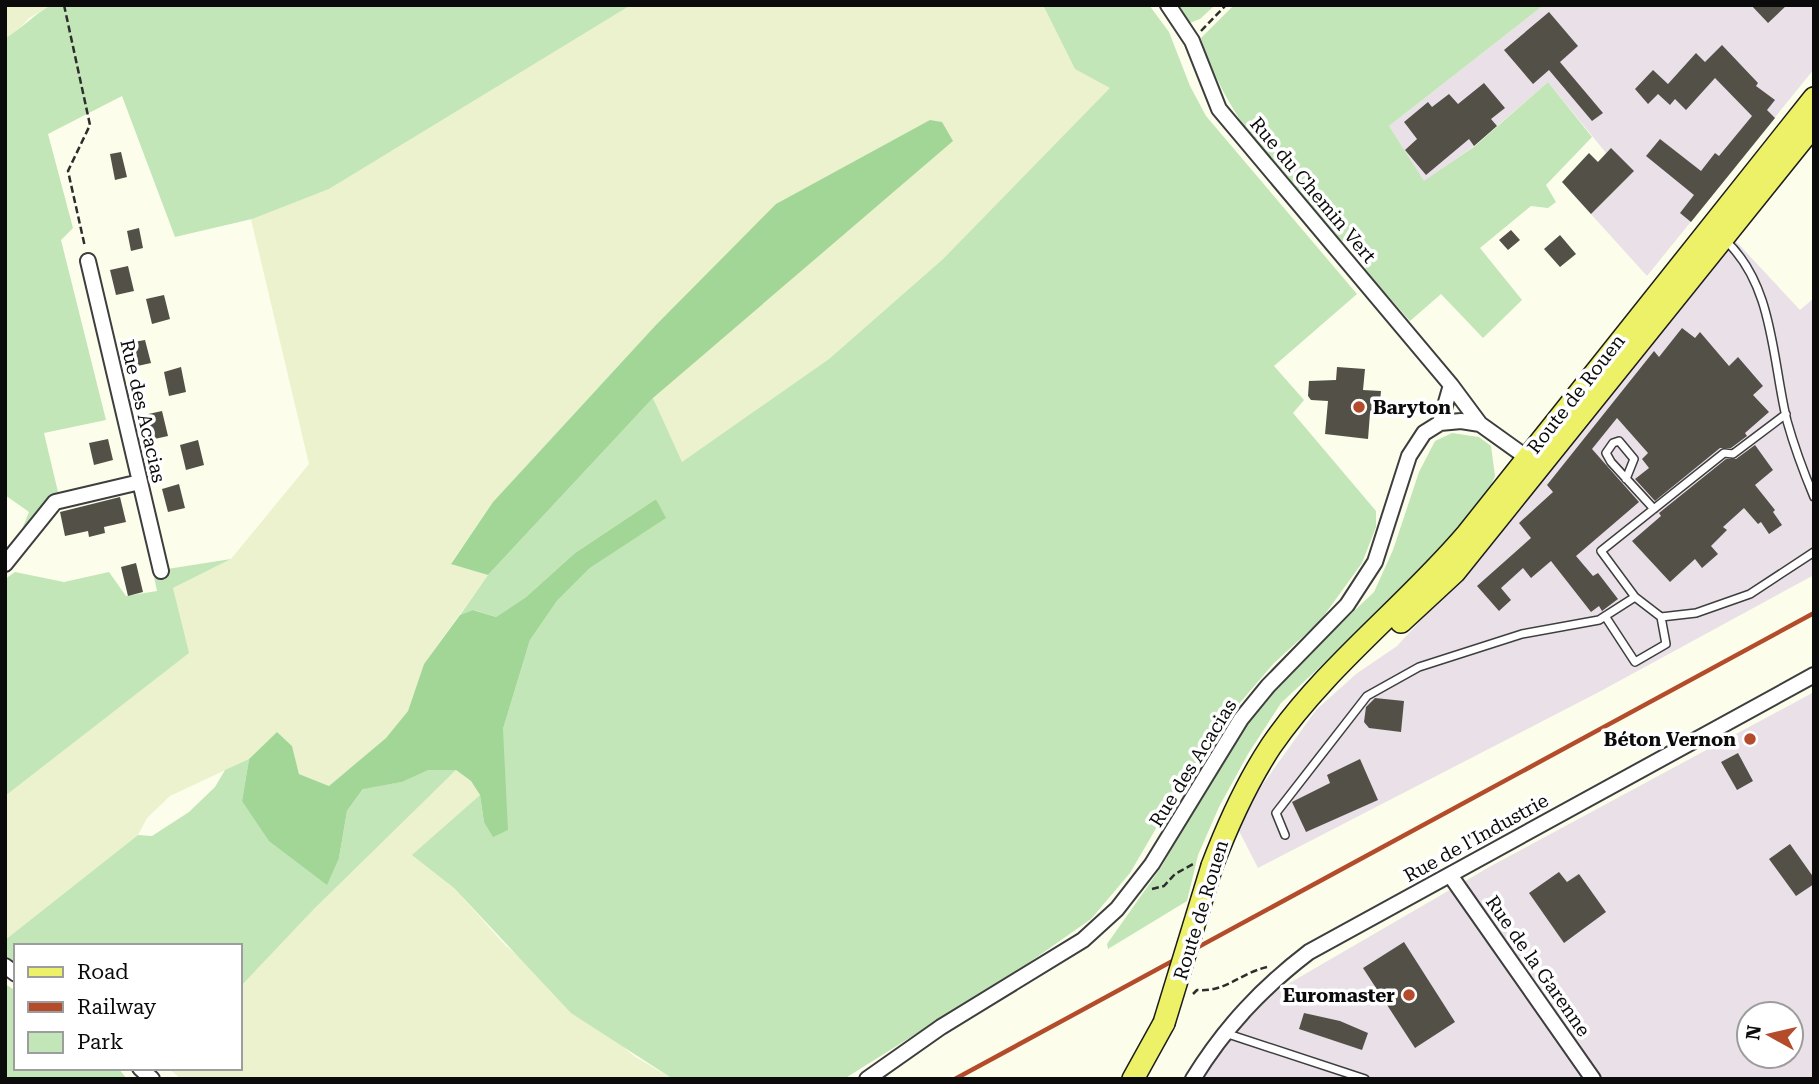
<svg xmlns="http://www.w3.org/2000/svg" width="1819" height="1084" viewBox="0 0 1819 1084" font-family="'Roboto Serif',serif">
	<rect width="100%" height="100%" fill="#fcfeeb"/>
	<path fill="#eae0e8" fill-rule="evenodd" d="M1544 5H1814V69L1647 276 1570 191 1606 153 1548 82 1474 146 1424 182 1389 126Z
		M1731 236 1800 310 1814 298V575L1599 692 1258 868 1237 827 1253 798 1316 710 1356 674 1397 646 1480 556Z
		M1814 692V1079H1202L1228 1039 1257 1004 1293 981 1491 866ZM1749 1014H1791V1056H1749Z"/>
	<path fill="#ebf2cd" d="M5 5H51L29 18 17 31 5 38Z
		M631 5H1043L1075 68 1111 88 943 259 829 359 682 463 653 398 833 240 904 183 655 326 493 502 451 563 488 575 424 664 408 711 386 738 329 786 299 774 292 746 277 732 249 759 170 796 147 818 138 835 5 940V796L188 653 173 588 231 559 309 464 251 219 329 189Z
		M456 770 471 781 480 795 413 855 454 888 505 945 634 1056 673 1079H181L168 1068H240V987L314 909Z"/>
	<path fill="#c2e6b7" d="M51 5H631L329 189 252 219 175 237 122 96 48 134 73 228 61 240 106 420 44 433 58 492 52 494 22 529 29 512 5 495V38C22 29 33 15 51 5Z
		M1043 5H1149L1169 32 1190 86 1206 116 1357 294 1274 366 1304 400 1293 413 1376 511V527L1362 563 1320 621 1274 663 1238 705 1186 777 1130 873 1091 919 1027 964 844 1079H673L571 1013 454 888 412 855 480 795 484 822 503 759V729L530 640 557 601 590 568 665 518 656 499 575 553 526 597 496 617 474 610 460 615 488 575 653 398 682 462 829 359 943 259 1110 88 1075 69Z
		M1176 5H1215L1200 19 1187 24Z
		M1234 5H1544L1389 126 1424 181 1475 146 1548 82 1592 137 1546 185 1556 202 1548 208 1531 206 1480 248 1522 300 1483 338 1441 294 1410 321 1365 270 1368 253 1355 238 1342 241C1285 182 1225 117 1201 38Z
		M1452 433 1479 437 1491 446 1495 476 1488 492 1417 577 1281 703 1248 754 1219 807 1198 855 1187 901 1108 949 1107 944 1162 866 1226 751 1276 685 1374 592 1393 550 1419 472 1435 441Z
		M231 559 173 588 189 653 5 796V579L15 572 64 582 109 572 126 596 157 591 154 577 167 569Z
		M249 759 242 801 339 858 347 811 364 788 402 782 428 769 456 770 314 909 240 987V946H16V967L5 959V940L138 835 152 836 189 812 215 787 225 770Z
		M5 984 16 991V1068H118L127 1079H5Z"/>
	<path fill="#a2d697" d="M930 120 942 122 953 141 653 398 488 575 451 564 493 502 655 326 776 204Z
		M656 499 666 518 590 568 557 601 530 640 503 729 508 830 493 837 484 822 480 795 471 781 456 770H428L402 782 363 789 347 811 339 858 327 885 269 841 242 801 249 759 277 732 292 746 299 774 329 786 386 738 408 711 424 664 460 615 473 610 496 617 526 597 575 553Z"/>
	<path fill="#535048" d="M1751 5H1787L1768 23Z
		M1549 12 1578 46 1560 62 1603 113 1592 121 1549 70 1533 84 1504 50Z
		M1722 45 1758 83 1756 86 1775 100 1767 110 1775 118 1691 222 1680 213 1694 195 1646 156 1660 139 1701 171 1715 153 1719 156 1752 116 1715 78 1686 110 1675 99 1670 105 1658 94 1648 104 1635 89 1653 70 1668 84 1696 53 1705 62Z
		M1484 83 1505 108 1491 119 1497 126 1474 146 1469 139 1426 175 1405 150 1417 139 1404 122 1428 102 1432 107 1449 94 1458 104Z
		M1611 148 1634 171 1591 214 1562 182 1589 153 1598 162Z
		M121 152 127 177 115 180 110 154Z
		M139 228 143 248 131 251 127 231Z
		M1511 230 1520 240 1508 250 1499 240Z
		M1560 235 1576 254 1560 267 1544 249Z
		M128 266 134 291 116 295 110 270Z
		M164 295 170 319 152 324 146 299Z
		M1682 328 1695 338 1700 332 1729 366 1738 357 1763 386 1753 395 1769 412 1745 433 1747 436 1731 448H1720L1655 501 1635 479 1649 468 1642 459 1648 453 1617 418 1592 449 1639 502 1576 556 1593 576 1598 573 1618 599 1602 611 1599 606 1591 612 1551 561 1531 578 1523 568 1501 588 1511 600 1499 611 1477 586 1531 538 1519 523 1553 492 1547 485 1654 351 1659 357Z
		M145 340 151 363 133 367 128 343Z
		M181 367 186 392 169 396 164 372Z
		M1337 367 1365 369 1363 390 1381 391 1379 413H1370L1368 439 1325 434 1328 401 1311 400 1308 396 1309 381 1336 380Z
		M162 411 168 436 150 440 144 415Z
		M108 439 113 460 94 465 89 443Z
		M198 440 204 465 186 470 180 445Z
		M1755 445 1773 470 1755 485 1775 510 1773 512 1782 525 1769 534 1761 522 1758 524 1744 508 1723 527 1727 530 1711 546 1718 554 1702 568 1695 559 1670 582 1632 541 1661 516 1659 513 1726 459H1736Z
		M179 484 185 508 168 512 162 489Z
		M120 497 126 522 104 527 105 533 89 537 88 531 65 536 60 512Z
		M136 563 143 592 128 596 121 567Z
		M1375 698 1404 701 1401 732 1369 728 1364 722 1366 707Z
		M1738 753 1753 781 1737 790 1721 762Z
		M1360 759 1378 800 1306 832 1292 802 1330 783 1327 775Z
		M1790 844 1814 878V884L1796 896 1769 859Z
		M1559 872 1567 882 1579 874 1606 912 1564 943 1529 893Z
		M1404 942 1455 1022 1415 1048 1363 968Z
		M1304 1013 1340 1021 1368 1033 1362 1050 1299 1029Z"/>
	<g fill="none" stroke-linecap="round" stroke-linejoin="round">
		<defs>
			<path id="service" d="M1725 240C1774 285 1772 360 1787 421 1794 446 1804 473 1814 497
				M1626 479 1634 459 1619 441 1613 443 1606 453 1611 462 1654 509
				M1635 597 1601 551 1724 453 1733 454 1786 414
				M1605 616 1635 662 1666 644 1661 617
				M1285 835 1276 813 1367 696 1419 667 1522 634 1599 620 1635 597 1661 617 1696 613 1750 594 1814 552
				M1225 1033 1365 1079"/>
			<path id="minor" d="M1168 5 1192 41 1219 109 1451 385 1480 424 1533 462
				M88 261 161 571
				M1440 423 1451 385
				M5 564 55 502 140 482
				M1450 875 1593 1079
				M5 966 16 974
				M140 1068 152 1079
				M867 1079 941 1027 1083 940 1117 909 1152 864 1241 719 1268 686 1347 605 1375 562 1409 456 1424 433 1440 423 1461 421 1480 424
				M1193 1079C1225 1027 1262 988 1309 952L1814 675"/>
			<path id="primary" d="M1401 622 1455 572 1814 125
				M1212 866C1228 824 1246 784 1271 746 1325 667 1405 607 1467 534L1814 98
				M1133 1079 1164 1023"/>
		</defs>
		<use href="#service" stroke="#3e3e3e" stroke-width="10"/>
		<use href="#minor" stroke="#3e3e3e" stroke-width="18"/>
		<use href="#primary" stroke="#1c1c1c" stroke-width="24"/>
		<path stroke="#2d2d2d" stroke-width="2.5" stroke-dasharray="7 3.5" stroke-linecap="butt" d="M64 5 90 125 68 171 85 247
			M1201 31 1226 5
			M1152 889 1164 886 1175 874 1195 863
			M1193 994 1197 990C1227 992 1238 974 1267 967"/>
		<use href="#service" stroke="#fff" stroke-width="7"/>
		<use href="#minor" stroke="#fff" stroke-width="14"/>
		<use href="#primary" stroke="#edf167" stroke-width="21"/>
		<path stroke="#b44b2b" stroke-width="4.5" d="M955 1079 1814 613"/>
		<defs>
			<path id="primary-bridge" d="M1164 1023 1212 866"/>
		</defs>
		<use href="#primary-bridge" stroke="#1c1c1c" stroke-width="24" stroke-linecap="butt"/>
		<use href="#primary-bridge" stroke="#edf167" stroke-width="21"/>
	</g>
	<g fill="#b44b2b" stroke="#fff" stroke-width="2.5">
		<circle cx="1359" cy="407" r="7"/>
		<circle cx="1750" cy="739" r="7"/>
		<circle cx="1409" cy="995" r="7"/>
	</g>
	<g text-anchor="middle" dominant-baseline="central" stroke-width="7" stroke-linejoin="round" paint-order="stroke">
		<g font-size="19" fill="#0b0b0b" stroke="#fff">
			<text transform="translate(1313 190) rotate(50)">Rue du Chemin Vert</text>
			<text transform="translate(1576 394) rotate(-52)">Route de Rouen</text>
			<text transform="translate(143 411) rotate(77)">Rue des Acacias</text>
			<text transform="translate(1193 763) rotate(-58)">Rue des Acacias</text>
			<text transform="translate(1476 838) rotate(-29)">Rue de l'Industrie</text>
			<text transform="translate(1201 910) rotate(-73)">Route de Rouen</text>
			<text transform="translate(1538 966) rotate(55)">Rue de la Garenne</text>
		</g>
		<g font-size="19" font-weight="bold" fill="#0b0b0b" stroke="#fff" text-anchor="end">
			<text x="1373" y="407" text-anchor="start">Baryton</text>
			<text x="1736" y="739">Béton Vernon</text>
			<text x="1395" y="995">Euromaster</text>
		</g>
	</g>
	<rect width="1819" height="1084" fill="none" stroke="#0b0b0b" stroke-width="14"/>
	<rect x="14" y="944" width="228" height="126" fill="#ffffff" stroke="#9d9d9d" stroke-width="2"/>
	<rect x="28" y="967" width="35" height="10" fill="#edf167" stroke="#9d9d9d" stroke-width="2"/>
	<text x="77" y="979" font-size="21" fill="#0b0b0b">Road</text>
	<rect x="28" y="1002" width="35" height="10" fill="#b44b2b" stroke="#9d9d9d" stroke-width="2"/>
	<text x="77" y="1014" font-size="21" fill="#0b0b0b">Railway</text>
	<rect x="28" y="1032" width="35" height="21" fill="#c2e6b7" stroke="#9d9d9d" stroke-width="2"/>
	<text x="77" y="1049" font-size="21" fill="#0b0b0b">Park</text>
	<g transform="translate(1770 1035) rotate(278)"><circle r="33" fill="#ffffff" stroke="#9d9d9d" stroke-width="2"/>
	<path d="M0-5L12 26L0 18L-12 26Z" fill="#b44b2b"/>
	<text y="-10" font-size="19" font-weight="bold" text-anchor="middle" fill="#0b0b0b">N</text>
	</g>
</svg>
